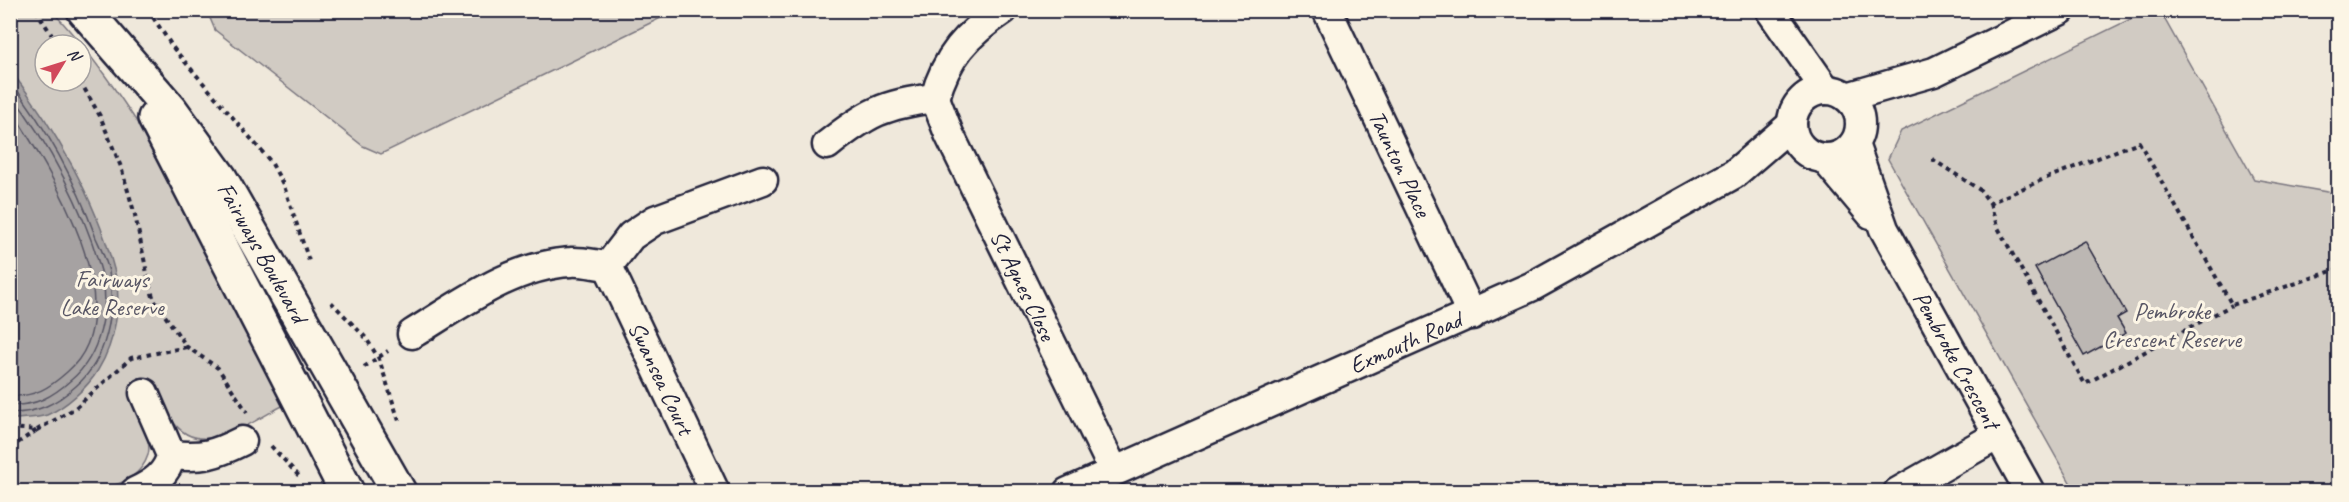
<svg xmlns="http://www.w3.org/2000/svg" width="2349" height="502" viewBox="0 0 2349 502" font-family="Caveat,sans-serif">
	<rect width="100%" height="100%" fill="#efe8db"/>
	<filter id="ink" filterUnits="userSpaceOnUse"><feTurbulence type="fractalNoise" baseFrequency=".0167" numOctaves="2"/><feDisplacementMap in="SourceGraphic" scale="12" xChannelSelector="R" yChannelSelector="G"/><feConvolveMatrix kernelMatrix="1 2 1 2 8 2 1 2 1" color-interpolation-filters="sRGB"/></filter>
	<g filter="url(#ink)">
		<path fill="#d1cbc3" stroke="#7a767f" stroke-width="1.5" fill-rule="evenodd" d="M10 11H52C89 50 119 94 148 139L284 405C253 421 199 462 172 420 165 410 161 397 156 386 153 403 149 420 148 436 148 443 150 449 148 455 133 502 50 491 11 491ZM45 45H81V81H45Z
			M207 11H675L381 154 363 146 215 30Z
			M2147 11H2160L2254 179 2338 194V491H2075L1888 159 1901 131Z"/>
		<path fill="#a6a2a2" stroke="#716f79" stroke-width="1.5" d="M11 71C54 127 96 200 114 269 123 301 115 342 98 370 88 387 66 407 47 415 38 418 25 418 16 419H10Z"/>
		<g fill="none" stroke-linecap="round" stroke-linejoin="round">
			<path stroke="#575564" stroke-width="1.5" d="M10 81C47 128 76 182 96 238 101 249 107 261 109 272 116 312 107 359 76 386 56 404 38 413 10 413
				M10 93C48 141 85 212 101 271 111 308 100 356 71 380 52 397 36 406 10 405
				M10 108C49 168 139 310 67 372 49 388 35 397 10 396"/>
		</g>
		<path fill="#bcb7b3" stroke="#22223b" stroke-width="1.5" d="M2085 241 2126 313 2117 318 2126 333 2084 356 2035 268Z"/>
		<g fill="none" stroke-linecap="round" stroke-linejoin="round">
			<defs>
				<g id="minor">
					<path id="s1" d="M1327 10 1472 315"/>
					<path d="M1770 10 1826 90"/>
					<circle cx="1826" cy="124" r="34"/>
					<path d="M1847 97 1934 72 2061 10"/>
					<path id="s2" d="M935 98 949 134 1114 471"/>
					<path id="s3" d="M1854 144 1884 229 2030 492"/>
					<path d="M827 145C867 113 884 104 935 98 946 57 967 34 1003 10"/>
					<path d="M1824 158 1871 214"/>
					<path id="s4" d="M608 266 715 492"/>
					<path d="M412 334C460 305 512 265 571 262 583 261 596 265 608 266L631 236 655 220 763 180"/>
					<path d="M171 455C203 458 214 455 242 441"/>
					<path d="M135 492C152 484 168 474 171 455L144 393"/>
					<path id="s5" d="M1068 492 1533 286 1734 174 1792 124"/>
					<path d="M1898 492 1998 435"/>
				</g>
				<g id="tertiary">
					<path id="s6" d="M84 10 170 109 220 178 399 492"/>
					<path d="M155 118 347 492"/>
				</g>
			</defs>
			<use href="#minor" stroke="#22223b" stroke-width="33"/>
			<use href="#tertiary" stroke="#22223b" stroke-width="38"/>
			<path stroke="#22223b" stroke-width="4" stroke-dasharray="4.5 4.5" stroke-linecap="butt" d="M36 10 58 45
				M148 10 174 49 271 162 284 186 310 264
				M80 81 100 116 121 167 135 215 149 283 154 300 187 347 218 368 247 412
				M1932 159 1980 190 1990 203 2044 179 2139 142 2232 305 2338 269
				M1990 203 1997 226 2085 384 2232 305
				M331 302 366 338 379 359 399 421
				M364 367 388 351
				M10 428 37 430 74 409 131 358 187 347
				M271 446 299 476
				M10 448 37 430"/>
			<use href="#minor" stroke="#fcf5e5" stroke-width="28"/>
			<use href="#tertiary" stroke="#fcf5e5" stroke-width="33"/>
		</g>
	</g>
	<g text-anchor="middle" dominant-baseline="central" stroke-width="6" stroke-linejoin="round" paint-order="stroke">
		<g font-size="24" fill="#22223b" stroke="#fcf5e5">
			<text stroke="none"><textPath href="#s1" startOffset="170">Taunton Place</textPath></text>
			<text stroke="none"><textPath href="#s6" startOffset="302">Fairways Boulevard</textPath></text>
			<text stroke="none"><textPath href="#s2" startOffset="207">St Agnes Close</textPath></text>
			<text stroke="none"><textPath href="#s5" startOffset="369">Exmouth Road</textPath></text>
			<text stroke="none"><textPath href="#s3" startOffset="240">Pembroke Crescent</textPath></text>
			<text stroke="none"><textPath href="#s4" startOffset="124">Swansea Court</textPath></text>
		</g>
		<g font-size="24" fill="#575564" stroke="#fcf5e5">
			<text x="112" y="279">Fairways<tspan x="112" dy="28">Lake Reserve</tspan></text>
			<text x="2172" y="311">Pembroke<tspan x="2172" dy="28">Crescent Reserve</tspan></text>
		</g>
	</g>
	<rect width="2349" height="502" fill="none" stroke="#fcf5e5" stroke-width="36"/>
	<rect x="18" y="18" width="2313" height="466" fill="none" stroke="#22223b" stroke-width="2" filter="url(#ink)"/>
	<g transform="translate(63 63) rotate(52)"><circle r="28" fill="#fcf5e5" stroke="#a5a1a1" stroke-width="1.5"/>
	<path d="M0-4.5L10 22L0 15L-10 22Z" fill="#d1495b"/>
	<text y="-9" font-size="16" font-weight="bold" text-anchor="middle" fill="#22223b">N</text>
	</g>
</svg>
